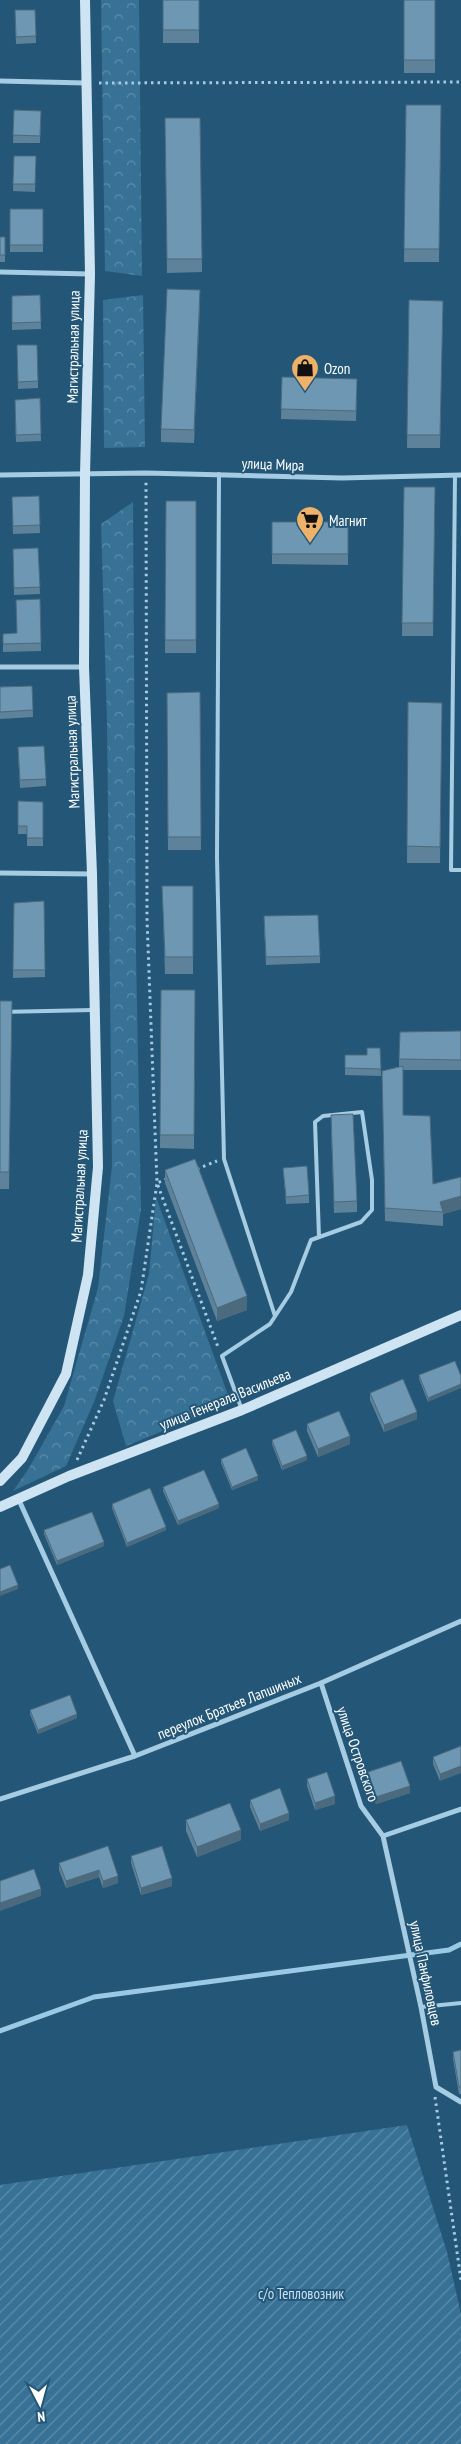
<svg xmlns="http://www.w3.org/2000/svg" width="461" height="2444" viewBox="0 0 461 2444" font-family="'PT Sans Narrow',sans-serif">
	<defs>
		<pattern id="forest-crowns" width="20" height="18" patternUnits="userSpaceOnUse" patternTransform="scale(1.25)"><rect width="20" height="18" fill="#377195"/><path d="M2 6a3 3 0 1 1 6 0M12 15a3 3 0 1 1 6 0" fill="none" stroke="#5f8daa"/></pattern>
		<pattern id="garden-furrows" width="10" height="10" patternUnits="userSpaceOnUse" patternTransform="scale(1.25)"><rect width="10" height="10" fill="#377195"/><path d="M-1 1l2-2M0 10L10 0M9 11l2-2" fill="none" stroke="#5f8daa"/></pattern>
	</defs>
	<rect width="100%" height="100%" fill="#245777"/>
	<path fill="url(#forest-crowns)" d="M101 0H139L142 276 105 271Z
		M143 295 145 447 104 448 103 300Z
		M133 502 136 953 141 1209 124 1316 94 1402 66 1466 13 1491 29 1468 64 1406 98 1288 112 1166 107 722 101 524Z
		M156 1197 231 1403 126 1446 113 1401 149 1274Z"/>
	<path fill="url(#garden-furrows)" d="M407 2125 447 2252 461 2314V2444H0V2185Z"/>
	<g fill="none" stroke-linecap="round" stroke-linejoin="round">
		<path stroke="#99c9e4" stroke-width="5" d="M0 2031 94 1997 449 1950 461 1944"/>
		<path stroke="#a5cce3" stroke-width="3" stroke-dasharray="2.5 4" stroke-linecap="butt" d="M99 83 461 82
			M197 1169 217 1161
			M167 1179 157 1183 218 1347
			M77 1460 104 1400 141 1291 157 1183 147 919 146 482
			M435 2097 461 2280"/>
		<path stroke="#a5cce3" stroke-width="4" d="M219 474 217 858 224 1159 275 1316
			M455 475 451 870H461
			M0 1012 93 1010
			M242 1410 222 1356 270 1324 291 1292 311 1240 361 1222 372 1210V1180L362 1112 323 1116 315 1122 319 1237
			M421 2007 461 2003"/>
		<path stroke="#a5cce3" stroke-width="5" d="M0 81 86 83
			M0 272 90 274
			M0 475 146 473 342 478 461 475
			M0 667H84
			M0 873 92 874
			M18 1498 135 1756
			M321 1683 361 1806 383 1836 461 1809
			M0 1799 135 1756 321 1683 461 1621
			M383 1836 421 2007 436 2087 461 2102"/>
		<path stroke="#cee4f3" stroke-width="10" d="M0 1481 22 1458 66 1374 88 1275 98 1167 92 874 84 667 85 474 90 274 85 0
			M0 1507 69 1476 242 1410 461 1315"/>
	</g>
	<path fill="#5e8299" d="M163 0H199V43H163Z
		M435 0V73H404V60Z
		M15 10H35L36 43 16 44Z
		M406 105H441L439 262H404Z
		M14 110 41 111 40 143H13Z
		M165 118H200L202 272 167 273Z
		M14 156H36L35 192 13 191Z
		M10 209H43V252H10Z
		M0 237H5V262H0Z
		M40 295 41 329 12 330V296Z
		M409 300 443 301 440 448H407Z
		M200 303 194 443 161 442V429Z
		M17 345 38 381V388L18 389Z
		M282 377 357 379 356 421 281 419Z
		M40 398 41 441 16 442 15 407Z
		M404 487H435L433 636H402Z
		M39 496 40 533 13 534 12 497Z
		M166 501H196V653H165Z
		M272 522H348V565L272 564Z
		M38 548 40 594 14 595 13 549Z
		M40 599 41 651 3 652V634L17 633Z
		M32 686 33 717 0 719V687Z
		M200 692 201 850H168L167 693Z
		M408 702 442 703 440 863H407Z
		M18 754 46 779V786L20 788Z
		M18 801 43 802V846H27V834H18Z
		M162 886H193V974H165Z
		M44 901 45 977 13 978 14 903Z
		M264 924 320 956V963L266 965Z
		M161 990H195L194 1149 160 1148Z
		M0 1001H12L9 1189H0Z
		M461 1031V1070H403V1115L433 1184 461 1177V1209L443 1214V1226L385 1221 382 1071 399 1067V1059Z
		M380 1048 381 1076 345 1075V1055H367Z
		M331 1126 357 1201V1212L334 1213Z
		M283 1168 309 1195V1203L286 1204Z
		M165 1170 247 1310 217 1321 165 1183Z
		M455 1361 428 1402 419 1379V1375Z
		M370 1393 417 1419 384 1432 370 1400Z
		M307 1424 350 1444 318 1457 307 1431Z
		M272 1440 307 1460 282 1470 272 1444Z
		M221 1459 258 1480 232 1490 221 1463Z
		M163 1487 219 1508 178 1525 163 1491Z
		M112 1504 166 1530 127 1547 112 1508Z
		M44 1530 104 1546 57 1565 44 1534Z
		M30 1710 77 1718 38 1734 30 1714Z
		M461 1746 440 1781 433 1764V1757Z
		M368 1772 410 1793 376 1804 368 1780Z
		M307 1779 335 1804 315 1810 307 1786Z
		M250 1800 289 1820 260 1831 250 1807Z
		M186 1820 241 1840 197 1857 186 1831Z
		M108 1846 118 1883 103 1888 99 1877 66 1888 59 1870V1863Z
		M131 1856 172 1886 141 1895 131 1863Z
		M461 2050V2094H459L453 2059V2052Z"/>
	<path fill="#4c6a7d" d="M200 290V303L194 443V430Z
		M461 1196V1209L443 1214 440 1202Z
		M247 1296V1310L217 1321V1308Z
		M461 1384V1388L428 1402V1398Z
		M417 1412V1419L384 1432V1425Z
		M350 1436V1444L318 1457V1449Z
		M307 1456V1460L282 1470V1466Z
		M258 1476V1480L232 1490V1487Z
		M219 1504V1508L178 1525V1521Z
		M166 1527V1530L127 1547V1543Z
		M104 1542V1546L57 1565V1561Z
		M18 1585V1589L0 1596V1592Z
		M77 1714V1718L38 1734V1730Z
		M461 1766V1773L440 1781V1774Z
		M410 1786V1793L376 1804V1797Z
		M335 1796V1804L315 1810V1803Z
		M289 1813V1820L260 1831V1824Z
		M241 1830V1840L197 1857V1847Z
		M99 1870V1877L66 1888V1881Z
		M118 1876V1883L103 1888V1881Z
		M172 1878V1886L141 1895V1888Z
		M41 1889V1896L0 1911V1903Z"/>
	<path fill="#6d97b2" stroke="#4c6a7d" d="M163 0H199V30H163Z
		M404 0H435V60H404Z
		M15 10H35L36 36 16 37Z
		M406 105H441L439 249H404Z
		M14 110 41 111 40 136 13 135Z
		M165 118H200L202 259H167Z
		M14 156H36L35 184H13Z
		M10 209H43V245H10Z
		M0 237H5V255H0Z
		M167 289 200 290 194 430 161 429Z
		M40 295 41 322 12 323V296Z
		M409 300 443 301 440 435H407Z
		M17 345H37L38 381 18 382Z
		M282 377 357 379 356 411 281 409Z
		M40 398 41 434 16 435 15 400Z
		M404 487H435L433 623H402Z
		M39 496 40 525 13 526 12 497Z
		M166 501H196V640H165Z
		M272 522H348V554H272Z
		M38 548 40 587 14 588 13 549Z
		M40 599 41 643 3 644V634L17 633 16 600Z
		M32 686 33 710 0 712V687Z
		M200 692 201 837H168L167 693Z
		M408 702 442 703 440 847 407 846Z
		M44 746 46 779 20 780 18 747Z
		M18 801 43 802V838H27V826H18Z
		M162 886H193V957H165Z
		M44 901 45 970H13L14 903Z
		M318 915 320 956 266 957 264 916Z
		M161 990H195L194 1135H160Z
		M0 1001H12L9 1172H0Z
		M461 1031V1060L399 1059 400 1032Z
		M367 1048H380L381 1069 345 1068V1055H367Z
		M403 1066V1115L430 1116 433 1184 461 1177V1196L440 1202 443 1212 385 1208 382 1071Z
		M353 1114 357 1201 334 1202 331 1115Z
		M195 1159 247 1296 217 1308 165 1170Z
		M307 1166 309 1195 286 1197 283 1168Z
		M455 1361 461 1376V1384L428 1398 419 1375Z
		M403 1379 417 1412 384 1425 370 1393Z
		M339 1411 350 1436 318 1449 307 1424Z
		M296 1430 307 1456 282 1466 272 1440Z
		M246 1448 258 1476 232 1487 221 1459Z
		M204 1470 219 1504 178 1521 163 1487Z
		M150 1488 166 1527 127 1543 112 1504Z
		M92 1512 104 1542 57 1561 44 1530Z
		M10 1565 18 1585 0 1592V1569Z
		M70 1695 77 1714 38 1730 30 1710Z
		M461 1746V1766L440 1774 433 1757Z
		M401 1761 410 1786 376 1797 368 1772Z
		M327 1772 335 1796 315 1803 307 1779Z
		M280 1788 289 1813 260 1824 250 1800Z
		M230 1803 241 1830 197 1847 186 1820Z
		M108 1846 118 1876 103 1881 99 1870 66 1881 59 1863Z
		M162 1846 172 1878 141 1888 131 1856Z
		M34 1869 41 1889 0 1903V1881Z
		M461 2050V2087H459L453 2052Z"/>
	<defs>
		<symbol id="shop-pin" viewBox="-11 -11 22 30"><path d="M0 17L-7.5 6A9.5 9.5 0 1 1 7.5 6Z" fill="#edb169" stroke="#245777"/><path d="M-5-2.5h2.3a2.7 3.5 0 0 1 5.4 0H5L5.5 6h-11ZM-1.5-2.5h3a1.5 2.3 0 0 0-3 0Z" fill="#111"/></symbol>
		<symbol id="supermarket-pin" viewBox="-11 -11 22 30"><path d="M0 17L-7.5 6A9.5 9.5 0 1 1 7.5 6Z" fill="#edb169" stroke="#245777"/><path d="M-6-5.5h2.5l.6 2H6L4.5 2H-2.5L-4.4-4H-6ZM-1.5 3.2a1.3 1.3 0 1 0 .1 0ZM3 3.2a1.3 1.3 0 1 0 .1 0Z" fill="#111"/></symbol>
	</defs>
	<g fill-rule="evenodd">
		<use href="#shop-pin" x="289" y="352" width="32" height="43"/>
		<use href="#supermarket-pin" x="294" y="504" width="32" height="43"/>
	</g>
	<g text-anchor="middle" dominant-baseline="central" stroke-width="4" stroke-linejoin="round" paint-order="stroke">
		<g font-size="15" fill="#fff" stroke="#245777">
			<text transform="translate(73 347) rotate(-89)">Магистральная улица</text>
			<text transform="translate(273 464) rotate(2)">улица Мира</text>
			<text transform="translate(72 752) rotate(-92)">Магистральная улица</text>
			<text transform="translate(79 1186) rotate(-87)">Магистральная улица</text>
			<text transform="translate(225 1399) rotate(-22)">улица Генерала Васильева</text>
			<text transform="translate(229 1706) rotate(-22)">переулок Братьев Лапшиных</text>
			<text transform="translate(358 1754) rotate(71)">улица Островского</text>
			<text transform="translate(426 1973) rotate(78)">улица Панфиловцев</text>
		</g>
		<g font-size="15" fill="#fff" stroke="#245777" text-anchor="start">
			<text x="324" y="368">Ozon</text>
			<text x="329" y="520">Магнит</text>
		</g>
		<g font-size="15" fill="#c7e2f3" stroke="#245777">
			<text x="301" y="2293">с/о Тепловозник</text>
		</g>
	</g>
	<g transform="translate(40 2404) rotate(174)" stroke="#245777" stroke-width="4" paint-order="stroke">
	<path d="M0-4L9 19L0 12L-9 19Z" fill="#ffffff"/>
	<text y="-8" font-size="14" font-weight="bold" text-anchor="middle" fill="#ffffff">N</text>
	</g>
</svg>
